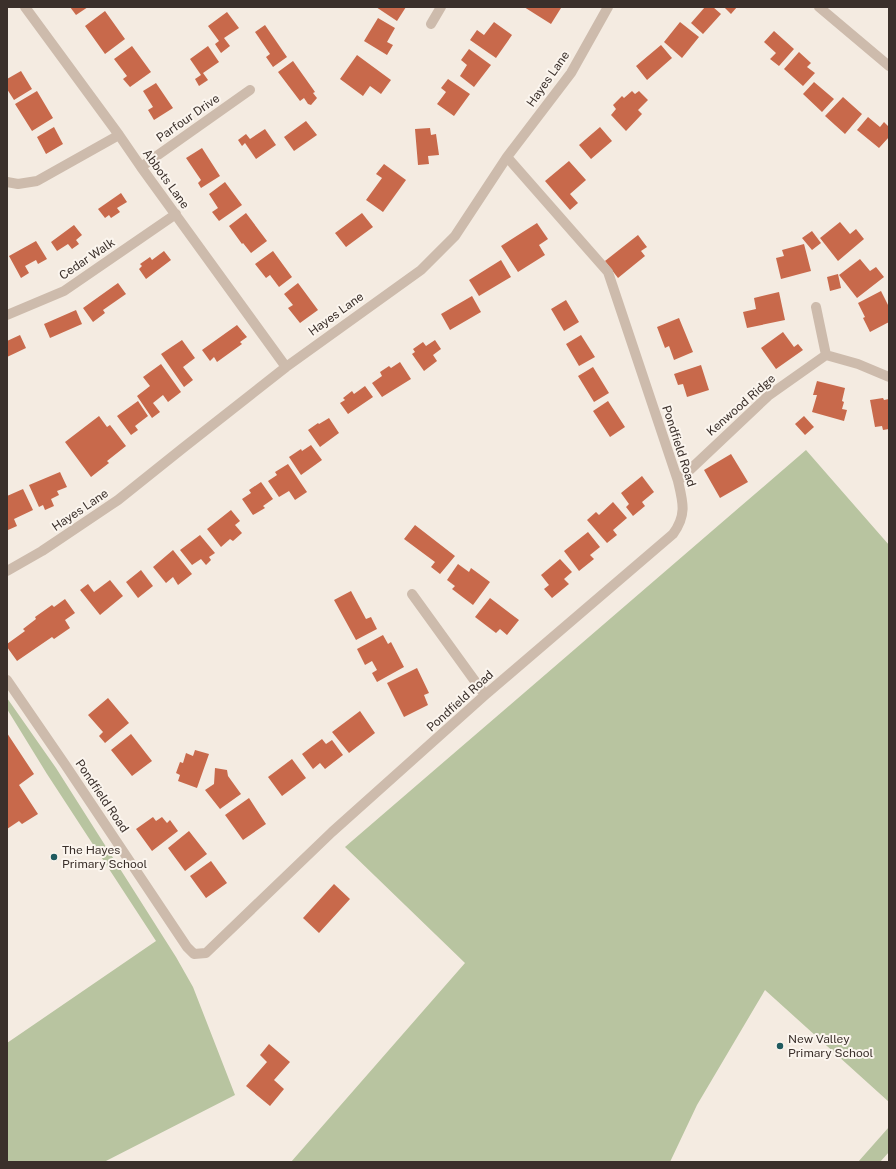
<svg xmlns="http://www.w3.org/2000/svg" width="896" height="1169" viewBox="0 0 896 1169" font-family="'Public Sans',sans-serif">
	<rect width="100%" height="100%" fill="#f4ebe1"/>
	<path fill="#b8c4a0" d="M806 450 889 545V1102L765 990 697 1105 670 1162H291L465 963 345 847Z
		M7 698 56 768 176 957 193 987 235 1095 104 1162H7V1043L156 941 47 774 7 709Z
		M889 1127V1152L880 1162H858Z"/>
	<path fill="#c8694b" d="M70 7H88L76 15Z
		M376 7H406L397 21Z
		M524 7H558L561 8 551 24Z
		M705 7H713L721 14 703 34 691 23Z
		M724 7H737L731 14Z
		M105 11 125 39 105 54 85 26Z
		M227 12 239 28 224 38 230 46 221 53 215 44 219 41 208 26Z
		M378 18 395 28 387 42 393 45 387 55 364 41Z
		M494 22 512 35 496 58 470 40 477 30 484 35Z
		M680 22 699 37 682 58 664 42Z
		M265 25 287 57 273 67 266 57 270 54 255 32Z
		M774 31 794 49 779 66 770 59 776 53 764 42Z
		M661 45 672 58 647 80 636 66Z
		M132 46 151 72 130 87 123 79 127 76 114 59Z
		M208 46 219 62 203 73 208 80 199 86 195 79 201 75 190 59Z
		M469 49 491 65 474 87 460 76 467 65 461 60Z
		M799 52 811 63 807 67 815 73 803 86 784 69Z
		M357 55 391 80 381 94 370 86 363 96 340 79Z
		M293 61 315 92 313 93 317 98 311 105 308 104 304 98 300 101 278 72Z
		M21 71 32 89 14 100 7 89V79Z
		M448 79 470 94 454 116 437 104 446 92 441 88Z
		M814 82 834 99 822 112 803 94Z
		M156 83 173 108 154 120 148 110 153 107 143 91Z
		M37 91 53 118 32 131 15 104Z
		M632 91 635 94 639 91 648 100 638 110 642 114 626 131 611 115 616 109 613 105 622 96 624 98Z
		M843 97 862 114 845 134 825 116Z
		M868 117 880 127 884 122 889 127V137L879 148 857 130Z
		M306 121 317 135 294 151 284 137Z
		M54 127 63 144 46 154 37 137Z
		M600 127 612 141 591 159 579 145Z
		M430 128 431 135 436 134 439 155 428 156 429 164 418 165 415 129Z
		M265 129 276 145 256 159 245 143 242 146 238 140 246 134 250 139Z
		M202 148 220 176 201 188 198 183 201 180 186 158Z
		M569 161 586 180 570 194 578 203 570 210 545 181Z
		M384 164 406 180 383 212 366 200 382 178 376 174Z
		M225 182 242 205 219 221 212 212 218 208 209 194Z
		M121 193 127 202 117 208 120 212 111 218 109 215 105 218 98 209Z
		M246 213 267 241 251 253 243 243 242 244 229 226Z
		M362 213 373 227 346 247 335 233Z
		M840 222 850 234 856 229 864 239 838 261 820 238Z
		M537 223 548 239 539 245 545 255 518 272 501 246Z
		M74 225 82 235 76 240 79 244 72 249 68 244 57 251 51 242Z
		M812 231 821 243 812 250 802 238Z
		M638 235 647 247 641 251 645 256 618 278 605 261Z
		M36 241 47 259 38 264 36 260 25 266 29 273 21 278 9 256Z
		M804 244 811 271 781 279 776 258 784 256 782 250Z
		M164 251 171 260 146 279 139 269 142 266 140 264 150 257 152 260Z
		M273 251 292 277 279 287 270 275 266 278 255 264Z
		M860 259 870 271 876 267 884 277 857 298 839 275Z
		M501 260 511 277 479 296 469 280Z
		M838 274 841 288 830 291 827 277Z
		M118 283 126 294 103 310 105 313 93 322 83 308Z
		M298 283 318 310 300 323 288 308 293 305 284 294Z
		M881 291 889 307V322L870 332 863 318 865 317 858 303Z
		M779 292 785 320 747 328 743 312 756 309 754 298Z
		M472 296 481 312 450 330 441 314Z
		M566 300 579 322 564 331 551 309Z
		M76 310 82 324 50 338 44 324Z
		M679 318 693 352 674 360 669 346 665 348 657 327Z
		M237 325 247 337 240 342 242 344 217 362 214 357 210 361 202 350Z
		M783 332 794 347 798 344 803 350 776 369 761 348Z
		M20 335 26 348 7 357V341Z
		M581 335 595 357 579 366 566 344Z
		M182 340 195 358 183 367 193 380 184 387 161 354Z
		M435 340 441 349 433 355 437 361 424 371 412 354 415 352 413 349 423 342 426 346Z
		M400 362 411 379 382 397 372 383 382 376 380 372 389 366 391 368Z
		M161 364 181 392 168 402 163 395 153 403 160 412 152 418 137 396 150 386 143 377Z
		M701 365 709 390 687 397 683 384 678 385 674 374Z
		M593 367 609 393 594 402 578 376Z
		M817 381 845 388 842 401 844 402 842 409 847 410 844 421 812 412 817 395H813Z
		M365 386 373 397 348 414 340 403 345 400 343 398 352 391 354 394Z
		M883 398 884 400 889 399V429L883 430 882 426 875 427 870 400Z
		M138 401 148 416 135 426 138 430 131 435 117 416Z
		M608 401 625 427 610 437 593 411Z
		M99 416 107 427 110 425 126 446 107 461 109 463 91 477 65 442Z
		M804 416 814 427 805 435 795 424Z
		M329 418 339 433 320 447 308 430 318 423 319 424Z
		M311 445 322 460 301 475 289 457 301 449 302 451Z
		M731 454 748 482 720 498 704 470Z
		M288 464 307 492 295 500 289 491 279 497 268 481 277 475 275 472Z
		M60 472 67 487 57 491 59 495 51 499 54 506 45 510 43 505 39 507 29 485Z
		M642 476 654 492 642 502 645 506 633 516 626 507 629 504 621 493Z
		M261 482 273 499 263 506 265 508 253 515 242 499 251 493 249 490Z
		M23 489 33 510 14 519 17 526 8 530 7 528V496Z
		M613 502 627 518 613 530 617 535 607 543 587 520 596 512 599 515Z
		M231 510 240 521 235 525 242 533 233 541 230 539 221 547 207 529Z
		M415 525 455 556 440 574 431 567 435 562 404 539Z
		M588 532 600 547 590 555 594 559 579 571 564 551Z
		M200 535 215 553 209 557 211 560 206 565 201 559 192 565 180 550Z
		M173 550 192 574 178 585 173 577 166 583 153 567Z
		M560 559 572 572 564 579 569 584 552 598 544 589 549 585 541 575Z
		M458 564 469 572 471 568 490 582 473 605 452 589 455 586 447 580Z
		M141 570 153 586 138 598 126 582Z
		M110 580 123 596 100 615 80 590 88 584 94 592Z
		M351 591 366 619 371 617 377 629 356 640 334 600Z
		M490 598 519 620 507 635 500 629 496 633 475 617Z
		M65 599 75 613 65 620 70 628 54 639 52 637 17 661 7 647V644L25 631 23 629 36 619 35 617 52 605 54 607Z
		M383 635 388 644 391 642 404 667 377 682 372 673 377 670 372 661 365 665 357 649Z
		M417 668 429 693 424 695 428 705 404 717 387 683Z
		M108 698 129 723 105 743 99 736 103 732 88 715Z
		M360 711 375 733 349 753 332 732Z
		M7 733 34 774 19 785 38 814 22 824 19 821 7 829Z
		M131 734 152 761 132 776 111 750Z
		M322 739 326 744 332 740 343 755 325 769 320 763 313 769 302 754Z
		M195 750 209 754 197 788 178 781 180 775 176 773 180 762 183 763 186 753 193 756Z
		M292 759 306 778 282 796 268 777Z
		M215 768 227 770 228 776 241 794 220 809 205 790 214 784Z
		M249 798 266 824 243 840 225 815Z
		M153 817 156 821 162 817 167 823 170 820 178 831 152 851 136 829Z
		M189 831 207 854 185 871 168 848Z
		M211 861 227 883 206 898 190 876Z
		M334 884 350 899 319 933 303 918Z
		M269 1044 290 1062 274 1080 284 1089 270 1106 246 1086 267 1062 260 1055Z"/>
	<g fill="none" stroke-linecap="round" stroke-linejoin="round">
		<path stroke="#cdbbac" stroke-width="10" d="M25 7 119 135 141 167 286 367
			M819 7 889 66
			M431 24 441 7
			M141 167 250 90
			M7 182 18 184 37 181 119 135
			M816 307 826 355
			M7 315 64 291 176 214
			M678 481 768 396 826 355 858 364 889 377
			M7 571 42 551 118 500 183 448 286 367 421 270 455 236 507 157 571 73 608 7
			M412 594 485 695
			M7 680 64 763 187 947 194 954 206 953 332 832 485 695 673 534C687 515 683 502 678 481L608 272 507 157"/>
	</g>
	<g fill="#1f5a5e" stroke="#fbf5ee" stroke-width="1.5">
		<circle cx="54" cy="857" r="4"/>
		<circle cx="780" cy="1046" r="4"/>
	</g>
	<g text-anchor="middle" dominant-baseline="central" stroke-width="4" stroke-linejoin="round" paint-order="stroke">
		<g font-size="12" fill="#3b302b" stroke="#fbf5ee">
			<text transform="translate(548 79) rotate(-55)">Hayes Lane</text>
			<text transform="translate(188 118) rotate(-35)">Parfour Drive</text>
			<text transform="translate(166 179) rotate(54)">Abbots Lane</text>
			<text transform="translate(87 259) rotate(-34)">Cedar Walk</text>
			<text transform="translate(336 314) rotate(-36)">Hayes Lane</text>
			<text transform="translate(741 405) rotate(-41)">Kenwood Ridge</text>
			<text transform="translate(679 446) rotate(72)">Pondfield Road</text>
			<text transform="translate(80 510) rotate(-34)">Hayes Lane</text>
			<text transform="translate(460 701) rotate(-42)">Pondfield Road</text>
			<text transform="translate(102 796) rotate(56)">Pondfield Road</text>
		</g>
		<g font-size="12" fill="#3b302b" stroke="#fbf5ee" text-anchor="start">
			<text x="62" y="850">The Hayes<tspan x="62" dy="14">Primary School</tspan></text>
			<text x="788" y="1039">New Valley<tspan x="788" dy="14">Primary School</tspan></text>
		</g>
	</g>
	<rect width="896" height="1169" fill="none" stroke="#3b302b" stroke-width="16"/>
</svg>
